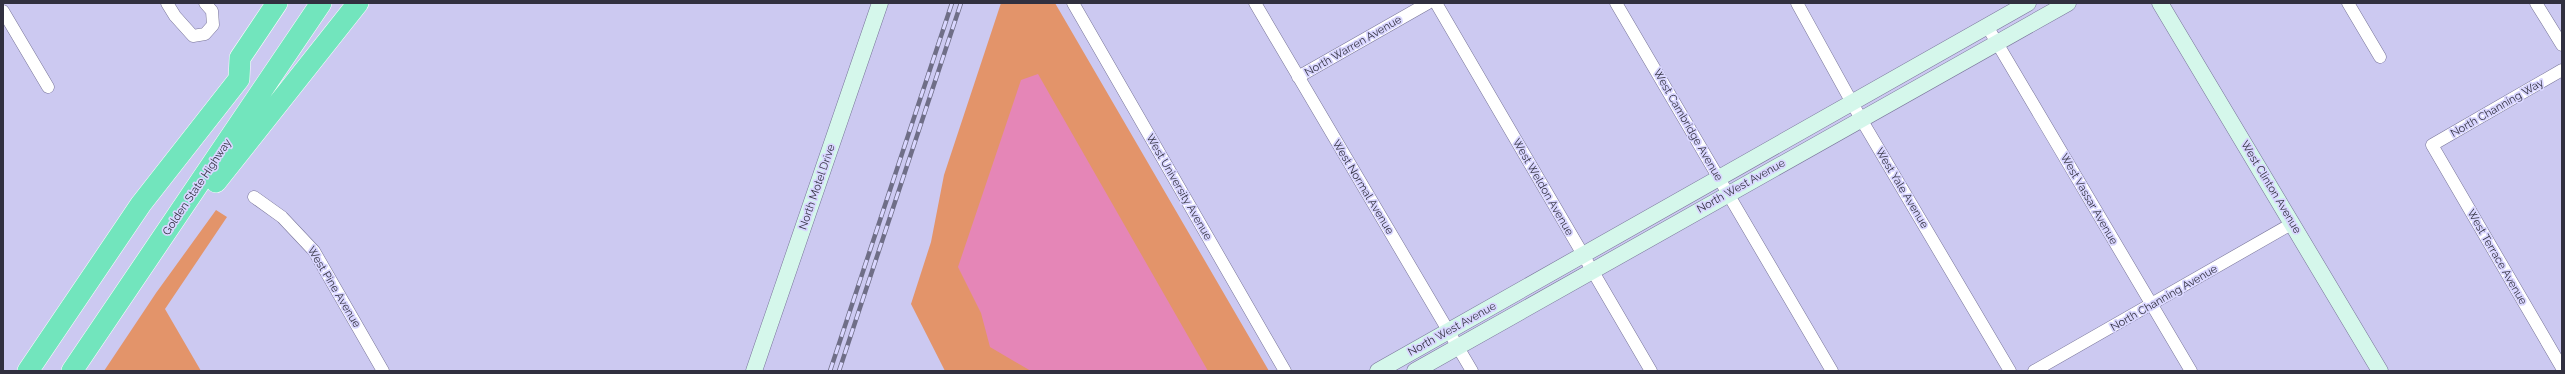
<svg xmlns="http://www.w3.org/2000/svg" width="2565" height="374" viewBox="0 0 2565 374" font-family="Raleway,sans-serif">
	<rect width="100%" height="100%" fill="#ccc9f1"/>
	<path fill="#e3946a" d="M1001 3H1055L1269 371H945L911 304 931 242 944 175Z
		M216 210 227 217 165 309 201 371H104L156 293Z"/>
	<path fill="#e586b7" d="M1038 74 1208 371H1031L990 347 981 313 958 267 1021 80Z"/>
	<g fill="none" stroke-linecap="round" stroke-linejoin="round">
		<defs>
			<path id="minor" d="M167 3 175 16 193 36 205 34 213 25 212 11 205 3
				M1073 3 1285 371
				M1255 3 1472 371
				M1436 3 1651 371
				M1616 3 1832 371
				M1797 3 1861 119 2010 371
				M2348 3 2380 57
				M2536 3 2562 45
				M3 11 48 87
				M1987 26 2191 371
				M2562 70 2432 145 2562 368
				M1298 77 1428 3
				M254 197 282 217 314 251 383 371
				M2034 371 2293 223"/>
			<path id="secondary" d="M2160 3 2380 371
				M754 371 880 3
				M1378 371 2028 3
				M1415 371 2068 3"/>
			<path id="motorway" d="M216 182 358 3
				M28 371 141 204 239 79 240 58 277 3
				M72 371 321 3"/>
		</defs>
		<use href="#minor" stroke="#777498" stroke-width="13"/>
		<use href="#secondary" stroke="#777498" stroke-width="17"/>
		<use href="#motorway" stroke="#fff" stroke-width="22"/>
		<use href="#minor" stroke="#fff" stroke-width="12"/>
		<use href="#secondary" stroke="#d5f7eb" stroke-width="16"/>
		<use href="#motorway" stroke="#72e5bd" stroke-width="21"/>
		<defs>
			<path id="rail" d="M830 371 952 3
				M839 371 961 3"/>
		</defs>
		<use href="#rail" stroke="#6f6e87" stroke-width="4.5"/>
		<use href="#rail" stroke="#d9d6ff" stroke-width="3" stroke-dasharray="9" stroke-linecap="butt"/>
	</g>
	<g text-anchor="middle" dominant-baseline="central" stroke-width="3.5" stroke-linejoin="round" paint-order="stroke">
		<g font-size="11" fill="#31303f" stroke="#d9d6ff">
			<text transform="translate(1353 46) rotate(-30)">North Warren Avenue</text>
			<text transform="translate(2497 108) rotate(-30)">North Channing Way</text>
			<text transform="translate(1688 125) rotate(60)">West Cambridge Avenue</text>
			<text transform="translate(1741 186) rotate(-29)">North West Avenue</text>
			<text transform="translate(197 187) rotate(-56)">Golden State Highway</text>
			<text transform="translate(817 187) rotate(-71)">North Motel Drive</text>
			<text transform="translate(1179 187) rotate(60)">West University Avenue</text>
			<text transform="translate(1363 187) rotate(59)">West Normal Avenue</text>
			<text transform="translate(1543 187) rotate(60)">West Weldon Avenue</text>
			<text transform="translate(2271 187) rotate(59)">West Clinton Avenue</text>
			<text transform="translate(1902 188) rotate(59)">West Yale Avenue</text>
			<text transform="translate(2089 199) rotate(60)">West Vassar Avenue</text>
			<text transform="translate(2497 257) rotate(60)">West Terrace Avenue</text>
			<text transform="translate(334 287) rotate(59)">West Pine Avenue</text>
			<text transform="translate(2164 298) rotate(-30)">North Channing Avenue</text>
			<text transform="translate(1452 329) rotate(-29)">North West Avenue</text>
		</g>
	</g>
	<rect width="2565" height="374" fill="none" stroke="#31303f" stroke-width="8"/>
</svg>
